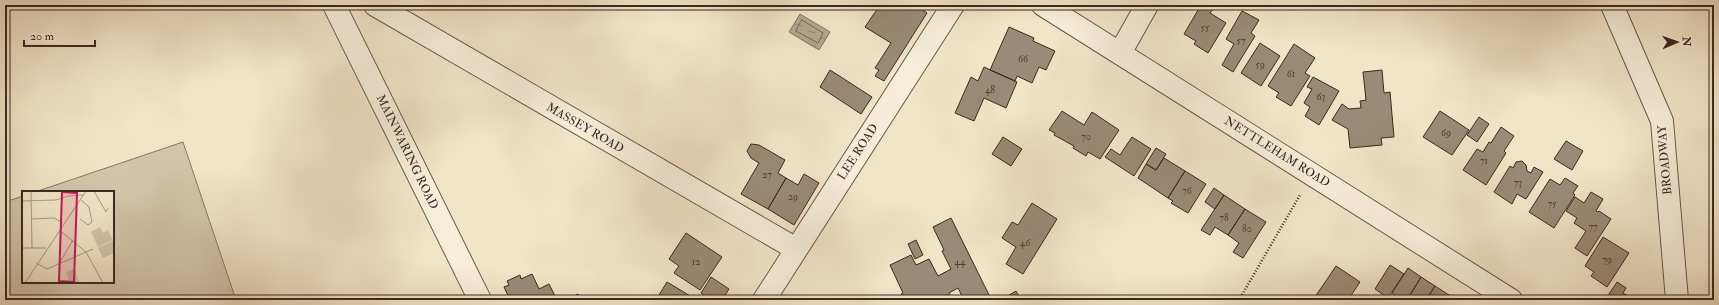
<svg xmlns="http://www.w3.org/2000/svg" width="1719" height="305" viewBox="0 0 1719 305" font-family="'IM FELL Double Pica',serif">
	<defs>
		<pattern id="water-ripples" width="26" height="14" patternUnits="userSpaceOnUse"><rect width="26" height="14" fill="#b3a58f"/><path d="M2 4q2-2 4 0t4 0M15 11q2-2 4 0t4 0" fill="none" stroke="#938674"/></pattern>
	</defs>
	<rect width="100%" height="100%" fill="#f1e5c8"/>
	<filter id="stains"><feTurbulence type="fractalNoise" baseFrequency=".005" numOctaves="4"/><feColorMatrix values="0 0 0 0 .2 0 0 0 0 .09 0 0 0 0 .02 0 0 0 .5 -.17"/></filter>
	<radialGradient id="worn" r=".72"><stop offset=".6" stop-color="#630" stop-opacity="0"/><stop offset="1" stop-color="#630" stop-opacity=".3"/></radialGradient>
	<path fill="#d2c5ab" stroke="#877666" d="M183 142 236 300H5V202L23 196V282H113V192H35Z"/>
	<path fill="url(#water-ripples)" stroke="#837363" d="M800 14 830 32 819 50 789 32Z"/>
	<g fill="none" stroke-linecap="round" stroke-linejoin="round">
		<path stroke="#786658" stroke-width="1" d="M802 20 823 33 818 43 796 31Z"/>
	</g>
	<path fill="#9a8a77" stroke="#3c2820" d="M873 5H915L927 13 884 81 875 76 879 70 875 68 891 43 865 27 878 8Z
		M1201 5H1216L1210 13 1226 23 1208 53 1194 44 1196 41 1184 34Z
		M1242 11 1259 20 1251 33 1255 36 1233 72 1222 65 1234 44 1226 39Z
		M1009 27 1034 38 1033 41 1055 51 1046 70 1039 67 1032 83 1017 76 1015 81 990 70Z
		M1260 43 1280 56 1261 86 1241 73Z
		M1294 44 1315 58 1305 73 1310 76 1291 106 1276 97 1279 93 1268 86Z
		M984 67 1017 82 1006 108 984 98 974 121 955 113 971 77 978 81Z
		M830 70 872 97 861 114 820 87Z
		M1382 70 1384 93 1390 92 1394 137 1381 138 1382 145 1350 148 1348 129 1332 120 1342 104 1349 109 1361 108 1360 101 1366 100 1363 72Z
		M1313 77 1339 91 1319 125 1305 116 1310 107 1304 103 1312 89 1307 87Z
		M1062 111 1084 125 1092 112 1119 130 1100 159 1088 152 1086 156 1073 148 1074 146 1054 135 1055 133 1049 130Z
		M1440 111 1469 130 1452 155 1423 137Z
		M1479 117 1489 124 1477 142 1467 135Z
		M1501 127 1514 136 1504 151 1506 153 1486 185 1463 170 1477 149 1483 152 1489 142 1491 143Z
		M1003 137 1022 149 1011 166 992 154Z
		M1132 137 1151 149 1134 176 1105 157 1111 149 1120 155Z
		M1566 141 1583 151 1572 170 1554 159Z
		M751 144 759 145 785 160 778 173 786 178 768 209 741 194 759 163 751 158 747 151Z
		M1156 148 1166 154 1156 170 1146 164Z
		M1164 158 1185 171 1168 198 1138 178 1146 164 1156 170Z
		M1522 161 1526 165 1527 171 1531 173 1534 167 1543 172 1526 199 1517 194 1512 204 1494 192 1510 166 1513 168 1516 162Z
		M1185 171 1206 184 1188 213 1171 203 1173 201 1168 198Z
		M804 174 819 183 794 225 768 209 786 178 798 185Z
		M1565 178 1578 186 1573 193 1575 195 1554 228 1529 212 1550 179 1560 185Z
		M1214 188 1224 195 1215 209 1205 202Z
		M1591 192 1603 199 1596 211 1598 212 1599 211 1611 219 1587 256 1575 248 1586 231 1574 223 1577 218 1566 211 1575 197 1584 203Z
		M1224 195 1245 209 1228 235 1215 227 1210 235 1201 230Z
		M1032 203 1057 219 1023 274 1006 264 1016 247 1002 238 1012 222 1018 225Z
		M1245 209 1266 222 1243 258 1233 252 1239 243 1228 235Z
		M951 218 990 297 984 300H964L958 288 949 293 953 300H904L901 294 903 293 890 265 911 255 916 265 929 259 938 276 951 269 942 251 944 250 933 227Z
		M686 233 722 257 700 290 674 273 679 266 669 259Z
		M1603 237 1629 253 1607 287 1591 276 1594 272 1585 266Z
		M916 240 923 255 915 259 908 244Z
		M1390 265 1404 274 1388 298 1375 289Z
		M1336 266 1360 282 1348 300H1313Z
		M1408 268 1421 277 1407 300H1403L1392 293Z
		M532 274 539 289 549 284 557 300H510L504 287 509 285 507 281 520 275 521 279Z
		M711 277 729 289 722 300H711L701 293Z
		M1421 277 1435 286 1426 300H1407Z
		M667 282 697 300H656Z
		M1617 282 1626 288 1623 293 1631 298 1629 300H1605Z
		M1435 286 1449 295 1446 300H1426Z
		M1016 291 1021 300H1001Z
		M578 294 581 300H566Z
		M1449 295 1458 300H1446Z"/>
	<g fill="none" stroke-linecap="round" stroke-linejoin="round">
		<defs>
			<path id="minor" d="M334 5 480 300
				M375 5 796 249
				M1043 5 1511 300
				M1612 5 1662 121 1677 300
				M1120 53 1147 5
				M764 300 953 5"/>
		</defs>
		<use href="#minor" stroke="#69574a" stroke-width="24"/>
		<path stroke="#3c2820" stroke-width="2.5" stroke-dasharray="1 2" stroke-linecap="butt" d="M1239 300 1300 195"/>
		<use href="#minor" stroke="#f6eedb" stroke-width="22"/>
	</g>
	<g text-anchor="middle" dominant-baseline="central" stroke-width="3" stroke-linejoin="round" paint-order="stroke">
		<g font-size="10" fill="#544036">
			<text x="1205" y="28">55</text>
			<text x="1241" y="41">57</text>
			<text x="1023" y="59">66</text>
			<text x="1260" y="65">59</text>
			<text x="1291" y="74">61</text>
			<text x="990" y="90">48</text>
			<text x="1321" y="97">63</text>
			<text x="1446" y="133">69</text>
			<text x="1086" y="137">70</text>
			<text x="1484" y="161">71</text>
			<text x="767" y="175">27</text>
			<text x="1518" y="183">73</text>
			<text x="1187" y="191">76</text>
			<text x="793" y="197">29</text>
			<text x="1552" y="204">75</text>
			<text x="1224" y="218">78</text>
			<text x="1593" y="227">77</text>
			<text x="1247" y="229">80</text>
			<text x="1025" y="243">46</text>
			<text x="1607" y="260">79</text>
			<text x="696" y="262">12</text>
			<text x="960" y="262">44</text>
		</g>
		<g font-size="12" fill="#3c2820" stroke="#f6eedb">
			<text transform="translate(585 128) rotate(30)">MASSEY ROAD</text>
			<text transform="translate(407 152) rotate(64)">MAINWARING ROAD</text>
			<text transform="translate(858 152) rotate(-57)">LEE ROAD</text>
			<text transform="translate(1277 152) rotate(32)">NETTLEHAM ROAD</text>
			<text transform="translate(1665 160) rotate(-95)">BROADWAY</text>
		</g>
	</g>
	<g transform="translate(22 191)">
		<rect width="92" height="92" fill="#f1e5c8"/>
		<path d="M78 36 81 42 86 39 91 49 76 56 69 41ZM91 50 92 62 81 67 76 57ZM53 78 57 92H48L44 81Z" fill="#d2c5ab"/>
		<path fill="none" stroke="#a99985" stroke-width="1" d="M9 0 10 57M72 0 84 21 86 17M0 10 34 9 46 5 61 4M9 28 32 27 41 32M58 28 66 34 70 31 67 16 58 8M37 39 64 61 81 92M0 62 1 57H24M14 72 25 78 71 58M37 73 51 49M3 92 64 0"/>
		<path fill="#c2185b" fill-opacity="0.15" stroke="#c2185b" stroke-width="2" d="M40 1 55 2 52 91 37 90Z"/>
		<rect width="92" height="92" fill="none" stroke="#3c2820" stroke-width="2"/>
	</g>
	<rect width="1719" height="305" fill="none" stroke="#f1e5c8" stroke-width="20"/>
	<rect x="6" y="6" width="1707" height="293" fill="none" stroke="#3c2820" stroke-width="2"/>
	<rect x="10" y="10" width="1699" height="285" fill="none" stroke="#3c2820"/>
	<g transform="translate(1677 42) rotate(88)" stroke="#f6eedb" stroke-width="3" paint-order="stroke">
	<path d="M0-3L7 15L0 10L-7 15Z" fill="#3c2820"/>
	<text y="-6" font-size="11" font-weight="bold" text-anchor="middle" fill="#3c2820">N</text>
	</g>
	<path d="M24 40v6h71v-6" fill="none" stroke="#3c2820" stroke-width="2"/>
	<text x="30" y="40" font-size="12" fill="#3c2820" stroke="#f6eedb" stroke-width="3" paint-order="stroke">20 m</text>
	<rect width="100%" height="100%" filter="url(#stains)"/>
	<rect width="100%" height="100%" fill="url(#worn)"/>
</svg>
